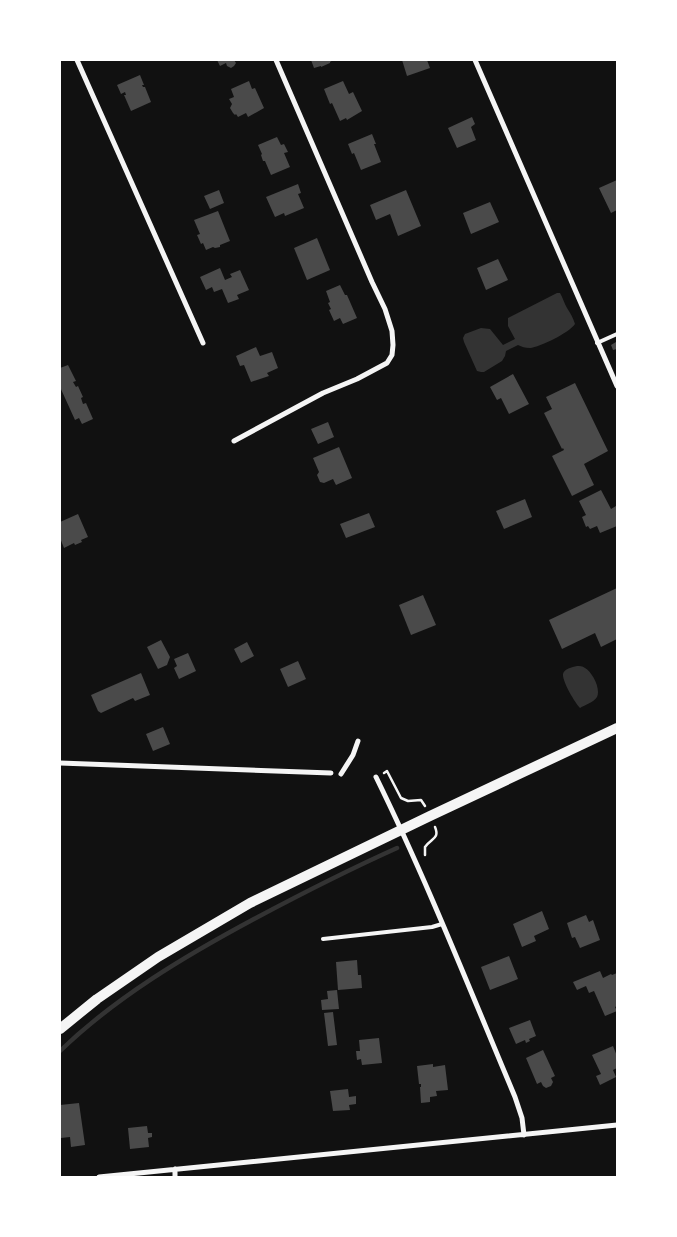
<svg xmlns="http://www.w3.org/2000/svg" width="677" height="1237" viewBox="0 0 677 1237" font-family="'Archivo Narrow',sans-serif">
	<rect width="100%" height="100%" fill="#111"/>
	<path fill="#333" d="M557 293H560C563 298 564 303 567 308 571 314 573 318 575 324 569 333 540 347 530 348 525 348 522 347 518 345L506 351 505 356 502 361 484 372H481L477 371 464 342 463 338 465 334 481 328 490 329 503 345 515 339 508 326V318Z
		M577 666C580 666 582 666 585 668 592 672 601 688 597 697 594 702 585 705 580 708 575 703 562 681 563 674 564 669 572 667 577 666Z"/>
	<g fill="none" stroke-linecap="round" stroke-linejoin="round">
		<path stroke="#333" stroke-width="4.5" d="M60 1051C116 997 185 956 254 919 301 894 348 870 397 848"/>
	</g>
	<path fill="#4a4a4a" d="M217 60H234L236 63 234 66 231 68 227 66 226 63 220 66Z
		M311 60H333L330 62V63L321 67V66L314 68Z
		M402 60H427L430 68 407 76Z
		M140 75 144 85H142L143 87H145L151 102 131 111 124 95H126L125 92 121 94 117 85Z
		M249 81 252 89 255 88 264 108 248 117 246 113 238 117 236 114 235 115 233 113 230 108 232 104 229 99 234 97 231 89Z
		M343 81 349 94 353 92 362 111 347 120 346 118 340 121 332 103 330 104 324 89Z
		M472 117 475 124 471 127 476 140 457 148 448 128Z
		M372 134 376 144H374L381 162 361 170 354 153 352 154 348 144Z
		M277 137 281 145 284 144 288 152 284 153 290 167 271 175 265 161H263L261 155 262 154 258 145Z
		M617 180V210L611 213 599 188Z
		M298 184 301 193 298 194 304 208 285 216 284 213 275 217 266 197Z
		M219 190 224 203 210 209 204 196Z
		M406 190 421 226 398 236 390 214 376 220 370 205Z
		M490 202 499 222 471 234 463 213Z
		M218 211 230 241 220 245V247L215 248 213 247 206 250 203 243 201 244 197 235 200 234 194 220Z
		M317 238 330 270 307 280 294 248Z
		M498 259 508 280 486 290 477 268Z
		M220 268 225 280 232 277 230 274 240 270 249 290 237 295 239 299 228 303 222 289 214 292 212 287 206 290 200 277Z
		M340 285 345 295H347L357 318 343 324 340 318 334 321 329 310 331 309 328 303 330 302 326 291Z
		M616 342 617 349 613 350 611 345Z
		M256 347 260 356 272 352 278 368 267 373 269 376 251 382 244 365 240 366 236 356Z
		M68 365 76 381 73 382 76 387 78 386 83 397 81 398 83 404 86 403 93 419 82 424 79 418 75 420 60 387V368Z
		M513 374 529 404 509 414 501 398 497 400 490 387Z
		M575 383 608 451 584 464 594 485 572 496 552 456 564 450 563 448 562 449 544 413 552 409 546 397Z
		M328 422 334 437 318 444 311 429Z
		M339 447 352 478 336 485 333 479 324 483 320 482 317 475 319 472 313 458Z
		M601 490 611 509 616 506 617 507V526L600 533 597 526 590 529 588 526 586 527 582 517 586 515 579 501Z
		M525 499 532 517 504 529 496 511Z
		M369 513 375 527 346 538 340 524Z
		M78 514 88 537 81 540 82 542 75 545 74 543 64 548 60 538V522Z
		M617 588V639L601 647 595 633 562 649 549 620Z
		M423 595 436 625 411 635 399 605Z
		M161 640 170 657 167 665 158 669 147 647Z
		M247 642 254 656 241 663 234 649Z
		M188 653 196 671 179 679 174 668 177 666 174 659Z
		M298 661 306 679 288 687 280 669Z
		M141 673 150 695 135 701 133 698 101 713 98 711 91 695Z
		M163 727 170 744 153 751 146 734Z
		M542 911 549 929 534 936 536 941 522 947 513 924Z
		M586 915 589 922 593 920 600 940 580 948 575 937 572 938 567 923Z
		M509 956 518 979 490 990 481 967Z
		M357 960 358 975H361L362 988 338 990 336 962Z
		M600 971 603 978 611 974 612 975 617 973V1006L615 1007 617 1011 605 1016 594 991 589 993 586 986 577 990 573 982Z
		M337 990 339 1009 322 1010 321 1000 328 999 327 991Z
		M333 1012 337 1045 328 1046 324 1013Z
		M530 1020 536 1036 529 1039 530 1041 526 1043 525 1040 516 1044 509 1028Z
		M379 1038 382 1063 362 1065 361 1059 357 1060 356 1051H360L359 1040Z
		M613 1046 617 1056V1068L613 1070 616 1077 600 1085 596 1076 601 1074 592 1055Z
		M543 1050 555 1076 551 1078 553 1082 551 1086 546 1088 543 1086 541 1082 537 1084 526 1058Z
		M433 1064V1067L445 1065 448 1090 436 1091 437 1096 430 1097V1102L421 1103 420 1087H421V1084H419L417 1066Z
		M348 1089 349 1097 356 1096V1104L349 1105 350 1110 333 1111 330 1091Z
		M79 1103 85 1145 71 1147 70 1137 61 1138 60 1105Z
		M147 1126 148 1133H152V1137L148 1138 149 1147 130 1149 128 1128Z"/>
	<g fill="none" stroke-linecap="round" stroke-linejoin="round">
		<path stroke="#f5f5f5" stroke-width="2.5" d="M384 773 387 771 401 798 408 801 421 800 425 806
			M425 855V847C431 838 440 839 435 827"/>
		<path stroke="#f5f5f5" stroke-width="4" d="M597 343 617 334
			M323 939 432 927 442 924"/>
		<path stroke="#f5f5f5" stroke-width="5" d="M77 60 203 343
			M475 60 617 386
			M234 441 323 393 357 379 387 363 392 355 393 345 392 331 385 309 372 282 276 60
			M60 763 331 773
			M341 774 353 755 358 741
			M376 777C427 881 470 990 515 1097L522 1118 524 1135
			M175 1169V1177
			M99 1177 617 1125"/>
		<path stroke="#f5f5f5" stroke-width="10" d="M60 1029 97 999 158 957 250 903 430 816 617 728"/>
	</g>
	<rect width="677" height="1237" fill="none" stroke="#ffffff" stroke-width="122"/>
</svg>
